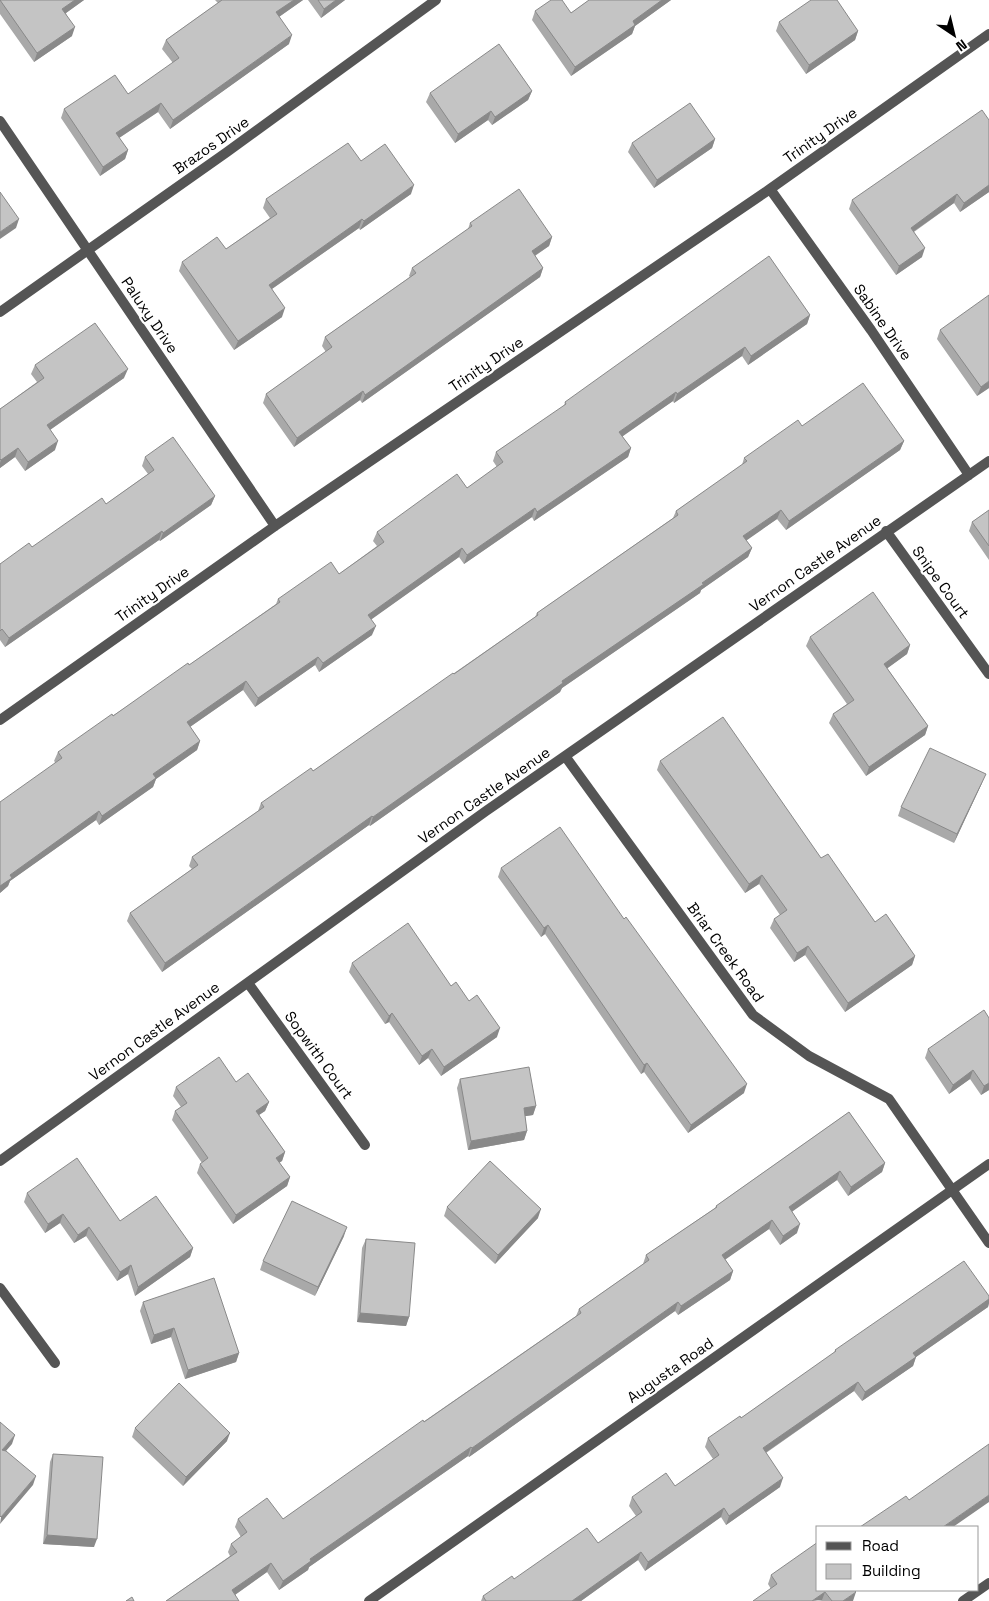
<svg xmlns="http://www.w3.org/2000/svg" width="989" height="1601" viewBox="0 0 989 1601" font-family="'Space Grotesk',sans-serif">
	<rect width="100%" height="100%" fill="#fff"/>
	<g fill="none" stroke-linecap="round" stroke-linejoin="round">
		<path stroke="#555" stroke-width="10" d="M0 121 275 526
			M770 189 871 330 969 475
			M0 312 227 152 436 0
			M886 531 989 674
			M0 720 275 526 770 189 989 34
			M565 756 753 1015 809 1056 889 1099 989 1243
			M248 983 365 1145
			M0 1161 486 811 989 461
			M0 1288 55 1363
			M369 1601 989 1164
			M963 1601 989 1583"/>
	</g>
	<path fill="#a9a9a9" d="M0 0H84L66 13 72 36 34 62 0 14Z
		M215 0H303L279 17 289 44 170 129 158 112 119 138 128 150 125 159 100 176 61 118 64 109 128 94 173 63 162 49 166 40 218 3Z
		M308 0H345L321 18Z
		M589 0H671L635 26 632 34 571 76 532 20 535 11 571 13Z
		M779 22 858 31 855 40 806 74 776 31Z
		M532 91 528 100 492 125 488 120 455 143 426 102 430 93Z
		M989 120V192L960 212 954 203 914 232 922 257 896 275 849 209 852 200Z
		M715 139 712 148 654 188 628 152 632 143Z
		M361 161 411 194 360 230 359 228 272 289 282 317 234 350 179 271 182 262 226 249 270 218 263 208 266 199Z
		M470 223 552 237 549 246 535 256 543 268 540 277 362 403 360 400 294 447 263 403 266 394 326 352 322 346 325 337 410 277 409 276 412 268 468 229Z
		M810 315 807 324 748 365 742 356 674 403 673 401 622 436 631 448 628 457 534 521 532 517 464 564 459 557 371 619 372 635 319 672 315 665 255 707 243 690 190 727 200 741 197 750 156 779 153 787 99 825 96 820 10 881 8 886 0 893 55 762 54 761 58 752 189 665 276 604 278 599 339 574 377 546 373 541 377 532 467 488 497 467 493 461 496 452 564 406 565 402Z
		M940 330 989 388 977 396 937 339Z
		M35 365 124 378 50 430 55 450 25 471 15 457 0 468V409L37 382 31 374Z
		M802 426 904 441 900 450 786 530 777 519 746 540 752 548 748 557 701 590 700 593 562 688 560 692 370 826 369 825 162 972 127 921 130 913 192 869 189 866 192 857 258 811 261 803 313 771 535 617 537 613 673 518 676 511 742 465 744 458Z
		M145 457 215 496 211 505 160 541 159 540 5 647 0 640V564L32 547 106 504 148 474 142 466Z
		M989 510V560L969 531 972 522Z
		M810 637 910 645 907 654 887 668 928 726 925 735 866 776 829 723 833 714 847 704 806 646Z
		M660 761 821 858 875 922 915 956 912 965 845 1012 805 955 794 962 770 928 774 919 780 915 759 884 745 893 657 770Z
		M982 783 954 843 898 816 901 807Z
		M501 868 744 1093 688 1133 644 1072 641 1074 545 934 541 937 498 877Z
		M352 963 451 986 469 1001 497 1037 441 1076 428 1058 419 1065 389 1022 385 1024 349 972Z
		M989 1018V1090L981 1095 970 1079 949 1094 925 1058 928 1049Z
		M460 1079 536 1106 533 1115 525 1116 527 1131 524 1140 468 1150 457 1088Z
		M236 1082 269 1102 265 1111 259 1115 285 1152 282 1161 279 1162 290 1177 287 1186 233 1224 197 1173 200 1164 202 1163 172 1120 175 1111 181 1107 173 1096 176 1087Z
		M849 1112 885 1163 882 1172 848 1196 837 1180 792 1211 797 1233 780 1245 769 1229 725 1259 733 1271 730 1280 678 1315 675 1311 469 1457 468 1456 309 1567 308 1570 279 1590 267 1572 235 1595 166 1601 230 1556 228 1552 231 1544 241 1537 235 1527 238 1519H283L576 1316 579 1309 643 1264 646 1255 715 1208 716 1206Z
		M27 1193 120 1221 193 1248 190 1257 135 1296 128 1274 117 1281 86 1236 74 1243 60 1223 45 1233 24 1202Z
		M447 1207 538 1218 495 1264 444 1216Z
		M344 1236 315 1296 260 1270 263 1261Z
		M366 1239 409 1317 406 1326 357 1322 362 1248Z
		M989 1296V1303L988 1307 916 1357 913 1366 862 1401 854 1391 766 1453 780 1487 726 1525 721 1517 645 1571 638 1560 581 1601H481L483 1596 514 1579 598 1543 636 1516 629 1506 632 1497 675 1486 713 1459 705 1447 708 1438 741 1418 834 1353 835 1350Z
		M143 1302 239 1353 236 1362 185 1379 171 1337 151 1344 140 1311Z
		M135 1428 227 1441 183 1486 132 1437Z
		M53 1454 94 1547 43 1544 50 1462Z
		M771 1575 853 1601H822L771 1589 768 1584Z"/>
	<path fill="#898989" d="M75 0H84L59 18 62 9Z
		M294 0H303L273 21 276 12Z
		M336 0H345L321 18 324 9Z
		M662 0H671L635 26 632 34 571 76 575 67 633 21Z
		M75 27 72 36 34 62 37 53Z
		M858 31 855 40 806 74 809 65Z
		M292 35 289 44 170 129 173 120Z
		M532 91 528 100 492 125 495 117Z
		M161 103 158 112 113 142 116 133Z
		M491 111 488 120 455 143 458 134Z
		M715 139 712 148 654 188 657 180Z
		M128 150 125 159 100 176 103 167Z
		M414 185 411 194 360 230 364 221Z
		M989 185V192L960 212 964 203Z
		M957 194 954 203 907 236 911 228Z
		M19 219 16 228 0 239V232Z
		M362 219 359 228 266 293 269 285Z
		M552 237 549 246 528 260 532 251Z
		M925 248 922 257 896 275 899 266Z
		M543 268 540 277 362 403 365 395Z
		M285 308 282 317 234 350 238 341Z
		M810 315 807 324 748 365 751 356Z
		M745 347 742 356 674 403 677 394Z
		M128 369 124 378 44 434 47 425Z
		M989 381V388L977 396 981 387Z
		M363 391 360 400 294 447 297 438Z
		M676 392 673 401 616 441 619 432Z
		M58 441 55 450 25 471 28 462Z
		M904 441 900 450 786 530 789 521Z
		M18 448 15 457 0 468V463L1 460Z
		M631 448 628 457 534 521 537 512Z
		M215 496 211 505 160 541 163 533Z
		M535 508 532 517 464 564 467 555Z
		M781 510 777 519 740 545 743 536Z
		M162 531 159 540 5 647 9 638Z
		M462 548 459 557 365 624 368 615Z
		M752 548 748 557 701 590 700 593 562 688 560 692 370 826 373 817 562 681Z
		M376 626 372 635 319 672 323 663Z
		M910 645 907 654 881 673 884 664Z
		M318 657 315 665 255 707 258 698Z
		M246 681 243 690 184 731 187 722Z
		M928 726 925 735 866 776 869 767Z
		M200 741 197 750 156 779 153 787 99 825 102 816 153 774Z
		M986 774 982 783 954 843 957 834Z
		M99 811 96 820 10 881 8 886 0 893V886L10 875Z
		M372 816 369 825 162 972 165 963Z
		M762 875 759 884 745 893 749 884Z
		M548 925 545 934 541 937 544 928Z
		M808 946 805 955 794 962 797 953Z
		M915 956 912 965 845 1012 848 1003Z
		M392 1013 389 1022 385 1024 389 1016Z
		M500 1028 497 1037 441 1076 444 1067Z
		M432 1049 428 1058 419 1065 422 1056Z
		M647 1063 644 1072 641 1074 644 1065Z
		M973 1070 970 1079 949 1094 953 1085Z
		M989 1083V1090L981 1095 984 1086Z
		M747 1084 744 1093 688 1133 691 1125Z
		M269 1102 265 1111 253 1119 256 1111Z
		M536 1106 533 1115 520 1117 524 1108Z
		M527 1131 524 1140 468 1150 471 1141Z
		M285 1152 282 1161 273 1167 276 1158Z
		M885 1163 882 1172 848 1196 851 1187Z
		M840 1171 837 1180 786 1216 789 1207Z
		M290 1177 287 1186 233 1224 236 1215Z
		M541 1209 538 1218 495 1264 498 1255Z
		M63 1214 60 1223 45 1233 48 1224Z
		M772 1220 769 1229 719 1264 722 1255Z
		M800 1224 797 1233 780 1245 783 1236Z
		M89 1227 86 1236 74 1243 78 1235Z
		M347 1227 344 1236 315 1296 318 1287Z
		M193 1248 190 1257 135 1296 138 1287Z
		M131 1265 128 1274 117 1281 120 1272Z
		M733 1271 730 1280 678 1315 681 1306Z
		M989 1299V1303L988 1307 916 1357 913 1366 862 1401 865 1392 913 1353Z
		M678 1302 675 1311 469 1457 472 1448Z
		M360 1313 409 1317 406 1326 357 1322Z
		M174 1328 171 1337 151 1344 154 1335Z
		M239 1353 236 1362 185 1379 188 1370Z
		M858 1382 854 1391 759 1457 763 1448Z
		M230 1433 227 1441 183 1486 186 1477Z
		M15 1435 12 1444 0 1458 2 1450Z
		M471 1447 468 1456 309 1567 308 1570 279 1590 283 1581 310 1559Z
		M36 1476 33 1485 0 1524 1 1517Z
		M783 1478 780 1487 726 1525 729 1516Z
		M989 1495V1502L953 1527H943Z
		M724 1508 721 1517 645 1571 648 1562Z
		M47 1535 97 1539 94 1547 43 1544Z
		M641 1552 638 1560 581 1601H572Z
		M271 1563 267 1572 229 1599 232 1590Z
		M825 1592 822 1600 812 1601Z
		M856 1592 853 1601H843Z"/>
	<path fill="#c4c4c4" stroke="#898989" d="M0 0H75L62 9 75 27 37 53Z
		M222 0H294L276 12 292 35 173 120 161 103 116 133 128 150 103 167 64 109 115 75 128 94 179 58 166 40Z
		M318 0H336L324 9Z
		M551 0H562L571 13 589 0H662L633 21 635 25 575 67 535 11Z
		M811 0H837L858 31 809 65 779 22Z
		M499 44 532 91 495 117 491 111 458 134 430 93Z
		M690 103 715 139 657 180 632 143Z
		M982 110 989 120V185L964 203 957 194 911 228 925 248 899 266 852 200Z
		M348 143 361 161 385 144 414 185 364 221 362 219 269 285 285 308 238 341 182 262 217 237 226 249 277 214 266 199Z
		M519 189 552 237 532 251 543 268 365 395 363 391 297 438 266 394 332 347 325 337 416 273 412 268 472 226 470 223Z
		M0 192 19 219 0 232Z
		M769 256 810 315 751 356 745 347 677 394 676 392 619 432 631 448 537 512 535 508 467 555 462 548 368 615 376 626 323 663 318 657 258 698 246 681 187 722 200 741 153 774 156 778 102 816 99 811 10 875 12 878 0 886V802L62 758 58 752 112 714 113 716 188 663 189 665 280 602 278 599 331 562 339 574 384 542 377 532 457 474 467 488 503 462 496 452 566 404 565 402Z
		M989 295V381L981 387 940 330Z
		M95 323 128 369 47 425 58 441 28 462 18 448 1 460 0 459V409L44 378 35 365Z
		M863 383 904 441 789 521 781 510 743 536 752 548 702 583 704 584 562 681 563 683 373 817 372 816 165 963 130 913 198 865 192 857 264 807 261 803 311 768 313 771 453 673 454 674 538 615 537 613 678 515 676 511 747 461 744 458 798 420 802 426Z
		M173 437 215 496 163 533 162 531 9 638 2 629 0 631V564L29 543 32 547 102 498 106 504 154 470 145 457Z
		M989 510V546L972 522Z
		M873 592 910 645 884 664 928 726 869 767 833 714 854 700 810 637Z
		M723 717 821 858 828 854 875 922 886 914 915 956 848 1003 808 946 797 953 774 919 787 910 762 875 749 884 660 761Z
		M930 748 986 774 957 834 901 807Z
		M560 827 624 919 626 917 747 1084 691 1125 647 1063 644 1065 548 925 544 928 501 868Z
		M408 923 451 986 456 982 469 1001 477 995 500 1028 444 1067 432 1049 422 1056 392 1013 389 1016 352 963Z
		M984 1010 989 1018V1083L984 1086 973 1070 953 1085 928 1049Z
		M219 1057 236 1082 248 1073 269 1102 256 1111 285 1152 276 1158 290 1177 236 1215 200 1164 208 1158 175 1111 187 1103 176 1087Z
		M529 1067 536 1106 524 1108 527 1131 471 1141 460 1079Z
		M849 1112 885 1163 851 1187 840 1171 789 1207 800 1224 783 1236 772 1220 722 1255 733 1271 681 1306 678 1302 472 1448 471 1447 310 1559 311 1561 283 1581 271 1563 232 1590 239 1601H166L237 1552 231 1544 247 1532 238 1519 267 1498 283 1519 423 1420 424 1422 581 1313 579 1309 649 1260 646 1255 717 1207 716 1206Z
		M77 1158 120 1221 156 1196 193 1248 138 1287 131 1265 120 1272 89 1227 78 1235 63 1214 48 1224 27 1193Z
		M490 1161 541 1209 498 1255 447 1207Z
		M292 1201 347 1227 318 1287 263 1261Z
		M366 1239 415 1243 409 1317 360 1313Z
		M964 1261 989 1296V1299L913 1353 916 1357 865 1392 858 1382 763 1448 783 1478 729 1516 724 1508 648 1562 641 1552 572 1601H486L483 1596 512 1576 514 1579 587 1528 598 1543 642 1512 632 1497 666 1473 675 1486 719 1455 708 1438 740 1416 741 1418 836 1351 835 1350Z
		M214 1278 239 1353 188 1370 174 1328 154 1335 143 1302Z
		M179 1383 230 1433 186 1477 135 1428Z
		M0 1422 15 1435 2 1450 6 1451 36 1476 1 1517 0 1516Z
		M989 1444V1495L943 1527H860L906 1496 909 1500Z
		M53 1454 103 1457 97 1539 47 1535Z
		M818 1542V1590H854L856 1592 843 1601H832L825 1592 812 1601H753L777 1584 771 1575Z
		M132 1597 134 1601H126Z"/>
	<g text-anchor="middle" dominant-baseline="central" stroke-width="4.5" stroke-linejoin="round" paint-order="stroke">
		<g font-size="15" fill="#000" stroke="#fff">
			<text transform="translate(820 135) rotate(-35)">Trinity Drive</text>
			<text transform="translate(211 145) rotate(-35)">Brazos Drive</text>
			<text transform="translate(150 315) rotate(56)">Paluxy Drive</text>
			<text transform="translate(883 322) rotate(55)">Sabine Drive</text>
			<text transform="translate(486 364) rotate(-34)">Trinity Drive</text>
			<text transform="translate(815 563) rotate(-35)">Vernon Castle Avenue</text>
			<text transform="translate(941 582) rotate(54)">Snipe Court</text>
			<text transform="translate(152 594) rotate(-35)">Trinity Drive</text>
			<text transform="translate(484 795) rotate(-35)">Vernon Castle Avenue</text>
			<text transform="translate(726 952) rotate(54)">Briar Creek Road</text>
			<text transform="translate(154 1031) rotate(-36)">Vernon Castle Avenue</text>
			<text transform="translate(319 1055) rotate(54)">Sopwith Court</text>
			<text transform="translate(670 1370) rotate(-35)">Augusta Road</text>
		</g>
	</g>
	<rect x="816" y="1526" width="162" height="65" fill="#ffffff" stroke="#999999"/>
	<rect x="826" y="1542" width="25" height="8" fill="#555555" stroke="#999999"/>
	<text x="862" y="1551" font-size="15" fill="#000000">Road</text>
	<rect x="826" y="1564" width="25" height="15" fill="#c4c4c4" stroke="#999999"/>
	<text x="862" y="1576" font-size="15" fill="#000000">Building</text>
	<g transform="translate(954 35) rotate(145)" stroke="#ffffff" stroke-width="4" paint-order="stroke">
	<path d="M0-4L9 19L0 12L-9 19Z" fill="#000000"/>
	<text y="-8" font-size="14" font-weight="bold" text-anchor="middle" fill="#000000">N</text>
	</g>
</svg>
